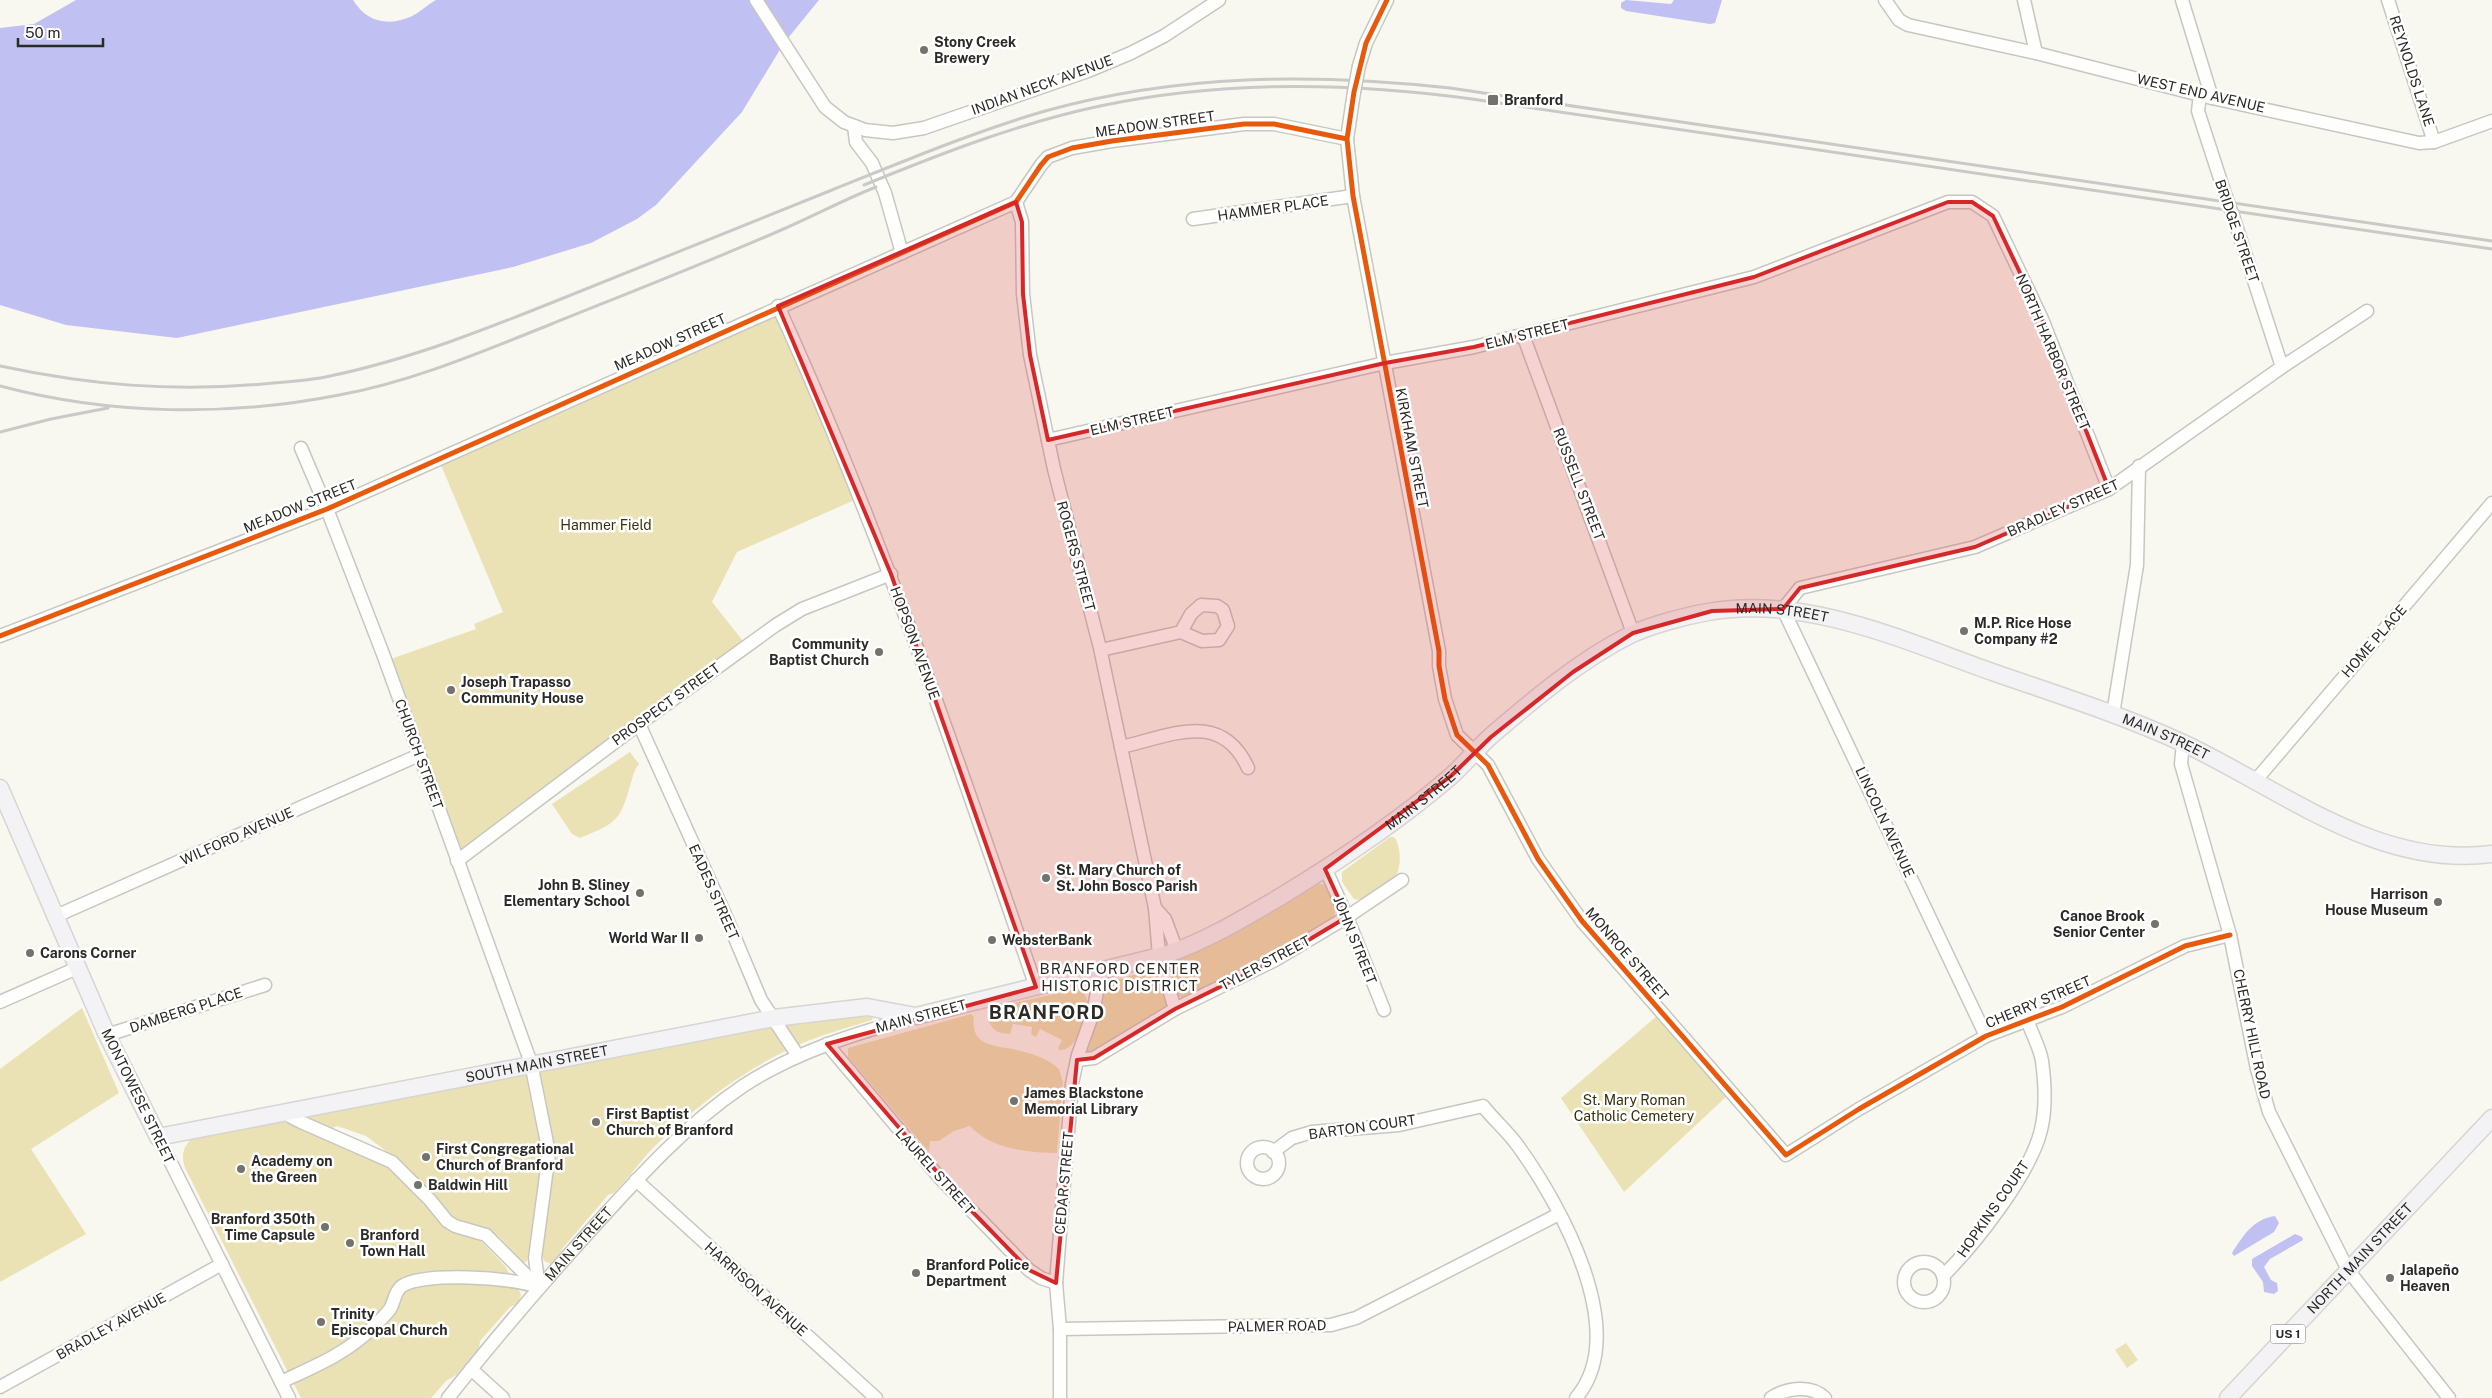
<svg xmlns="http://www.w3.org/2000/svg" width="2492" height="1398" viewBox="0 0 2492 1398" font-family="'Public Sans',sans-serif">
	<rect width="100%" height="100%" fill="#f8f7f0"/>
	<path fill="#eae2b4" d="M778 306 859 498 737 552 712 602 747 646 457 861 385 661 476 629 474 624 503 612 438 458Z
		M630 752 639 764C633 771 632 781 629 789 620 824 610 825 580 838L572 834 552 804Z
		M1390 837H1394C1402 847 1402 872 1392 881 1387 885 1380 888 1375 892 1367 897 1363 901 1354 899L1342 882V872Z
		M1319 884 1326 885 1337 908 1333 918 1222 981 1184 999 1175 994 1168 969 1172 961 1213 945Z
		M1152 970C1164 975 1169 1000 1165 1011L1093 1054 1087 1053 1107 985 1111 981Z
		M1077 989 1084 992 1088 1002C1084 1017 1079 1051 1059 1050L1058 1048 1062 1040 1040 1029 1036 1037 1031 1034 1032 1027 1013 1024 1010 1034C997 1033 992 1031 988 1018L996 1007Z
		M82 1008 119 1093 31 1149 86 1234 0 1282V1069Z
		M869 1013 873 1016 872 1020C847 1028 820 1035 796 1046 746 1069 699 1103 659 1142 642 1158 630 1177 614 1193L608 1195 562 1249 558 1259 551 1264 544 1261 541 1254 547 1212 540 1070 772 1027Z
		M971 1014 974 1017C970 1048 998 1045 1017 1050 1032 1054 1048 1058 1059 1069L1063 1082 1057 1153C1028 1153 991 1149 970 1126L954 1131 939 1141H930L929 1152 848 1057V1048Z
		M1658 1015 1726 1097 1624 1192 1561 1098Z
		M521 1073 526 1076 541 1148 539 1179 527 1261 524 1263 497 1235 479 1226 450 1219 403 1164 366 1136 337 1126 330 1129 309 1119 308 1116Z
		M277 1119 387 1166 420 1197 441 1225 482 1242 505 1266 521 1294 520 1302 510 1307 480 1341 479 1348 456 1375 446 1381 431 1398H301L186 1170C180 1157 183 1145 194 1137Z
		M2126 1343 2138 1360 2127 1368 2115 1350Z"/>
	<path fill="#c1c0f3" d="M76 0H353C366 21 386 27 410 17 418 14 427 5 436 0H819L784 43 742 112 656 205 637 219 591 243 513 267 177 338 66 325 0 305V28L34 24Z
		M1626 0 1671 4 1674 0H1722L1715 23 1710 24 1626 11 1621 8V3Z
		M2275 1216 2279 1223 2274 1232 2234 1256 2232 1253C2243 1236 2253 1219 2275 1216Z
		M2295 1234 2302 1237 2303 1240 2270 1259 2264 1267 2271 1280 2277 1283 2278 1291 2274 1294 2264 1292 2263 1282 2252 1266V1259Z"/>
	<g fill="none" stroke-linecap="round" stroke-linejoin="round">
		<defs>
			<g id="minor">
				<path d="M756 0 825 107 844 122 865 130 893 133 924 128 1088 71 1131 53 1164 36 1219 0"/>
				<path d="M1885 0 1899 20 1908 25 2036 53 2212 98 2419 143 2434 142 2492 121"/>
				<path d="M2024 0 2036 53"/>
				<path d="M2182 0 2212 98"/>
				<path d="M2388 0 2434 142"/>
				<path d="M1359 66 1366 43 1387 0"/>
				<path d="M1354 92 1347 139 1353 196 1439 651V666L1445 699 1457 735 1488 765 1538 859 1582 921 1786 1155 1859 1109 1986 1036 2062 1007 2185 946 2230 935"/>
				<path d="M2200 95 2198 111 2226 197"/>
				<path d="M854 126 856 142 872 163 885 193 902 253"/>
				<path d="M1016 202 1022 222 1023 294 1030 355 1054 469 1100 648 1155 908 1159 956 1175 1009"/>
				<path d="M2233 216 2282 367"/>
				<path d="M1193 219 1353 196"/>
				<path d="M778 306C879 527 957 757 1036 987"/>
				<path d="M1523 335 1633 633"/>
				<path d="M1048 440 1385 363 1474 347 1754 277 1948 202H1972L1993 216 2042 319 2109 489"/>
				<path d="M301 448 327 509 383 654 531 1063 549 1153 535 1258 539 1288"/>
				<path d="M0 636 327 509 1016 202 1041 165 1048 157 1072 148 1112 141 1244 124H1274L1347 139"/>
				<path d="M1101 650 1181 632 1191 614 1201 605 1217 606 1223 610 1228 626 1219 640 1202 641 1181 632"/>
				<path d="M2113 714 2137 565 2139 466"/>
				<path d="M639 724 724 912 761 1000 798 1056"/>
				<path d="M2183 743 2181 764 2230 935 2257 1069 2269 1112 2348 1270 2449 1398"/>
				<path d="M1121 747C1171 736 1221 709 1248 768"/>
				<path d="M2256 780 2492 503"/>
				<path d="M457 861 639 724 776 625 802 609 891 574"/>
				<path d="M1326 870 1347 917 1384 1010"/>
				<path d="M1155 908 1165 919 1177 951"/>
				<path d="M56 916 419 755"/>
				<path d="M0 1002 77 968"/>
				<path d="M107 1035 265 985"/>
				<path d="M1986 1036 1783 609 1800 588 1975 547 2109 489 2282 367 2367 311"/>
				<path d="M827 1044 939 1177 1029 1270 1041 1278 1056 1283"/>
				<path d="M1077 1060 1094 1058 1175 1009 1275 960 1347 917 1402 880"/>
				<path d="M286 1111 291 1117 301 1122 392 1162 430 1200 447 1221 455 1226 486 1235 538 1287"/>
				<path d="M158 1137 289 1398"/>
				<circle cx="1263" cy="1163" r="16"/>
				<path d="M1273 1152 1292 1138 1312 1132 1399 1125 1483 1106C1494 1120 1508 1132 1518 1146 1560 1204 1632 1332 1576 1398"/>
				<path d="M636 1180 876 1398"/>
				<circle cx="1924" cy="1282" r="20"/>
				<path d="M1943 1276C1975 1244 2030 1175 2041 1130 2046 1109 2045 1083 2042 1061 2040 1048 2032 1034 2028 1022"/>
				<path d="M1060 1329 1331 1325 1356 1318 1559 1214"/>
				<path d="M471 1369 503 1398"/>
				<path d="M281 1382C313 1367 346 1354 372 1328 378 1322 385 1316 390 1309 395 1301 394 1292 402 1286 423 1272 513 1277 537 1287"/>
				<path d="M0 1387 222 1264"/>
				<path id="s1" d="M448 1398C493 1341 541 1285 590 1231 637 1179 684 1126 743 1086 795 1052 854 1034 914 1017"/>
				<path d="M1060 1398V1329L1056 1283 1072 1084 1078 1055 1093 1013 1101 971"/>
				<path d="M1771 1398C1786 1388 1811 1384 1825 1398"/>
			</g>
			<g id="major">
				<path id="s2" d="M0 788 107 1035 158 1137 774 1018 867 1007 916 1016 1168 954C1208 940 1244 918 1280 897 1339 861 1398 822 1450 777 1465 764 1477 748 1492 735 1534 699 1580 660 1630 635 1651 625 1685 616 1708 612 1804 594 1907 642 1995 673 2059 695 2122 715 2183 743 2281 789 2377 869 2492 854"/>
				<path id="s3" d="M2228 1398 2492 1118"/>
			</g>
		</defs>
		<use href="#minor" stroke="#c7c7c1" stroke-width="15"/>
		<use href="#major" stroke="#d6d5d2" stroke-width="19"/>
		<use href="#minor" stroke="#fefefd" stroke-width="12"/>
		<use href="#major" stroke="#f3f3f6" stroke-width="16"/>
		<path stroke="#c9c9c7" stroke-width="3" d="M864 185C940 154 1019 123 1100 106 1223 80 1348 82 1472 99L2492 249
			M0 366C89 385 172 392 263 384 285 382 308 381 330 376 412 359 489 328 566 297 655 261 744 226 832 190 902 162 973 132 1045 111 1179 74 1312 73 1450 88L2492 241
			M0 386C109 415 228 417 339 395 411 382 481 352 549 325 626 294 703 264 779 231 812 217 843 200 876 187
			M0 432 51 419 108 408"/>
		<defs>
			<path id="minor-bridge" d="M1354 92 1359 66
				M2226 197 2233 216"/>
		</defs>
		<use href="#minor-bridge" stroke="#c7c7c1" stroke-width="15" stroke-linecap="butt"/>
		<use href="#minor-bridge" stroke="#fefefd" stroke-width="12"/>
		<defs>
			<path id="cycleway" d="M1387 0 1366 43 1354 92 1347 139 1353 196 1439 651V666L1445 699 1457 735 1488 765 1538 859 1582 921 1786 1155 1859 1109 1986 1036 2062 1007 2185 946 2230 935
				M0 636 327 509 1016 202 1041 165 1048 157 1072 148 1112 141 1244 124H1274L1347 139"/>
		</defs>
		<use href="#cycleway" stroke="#fff" stroke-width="8"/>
		<use href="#cycleway" stroke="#e8590c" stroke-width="5"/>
	</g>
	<path fill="#d62828" fill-opacity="0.2" stroke="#d62828" stroke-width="4" stroke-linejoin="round" d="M1016 202 1022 222 1023 294 1030 355 1048 440 1385 363 1474 347 1754 277 1948 202H1972L1993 216 2042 319 2109 489 1975 547 1800 588 1783 609 1712 611 1633 633 1573 672 1491 737 1451 776 1325 869 1347 917 1275 960 1175 1009 1094 1058 1077 1060 1056 1283 1029 1270 962 1201 827 1044 1036 987 891 574 778 306Z"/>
	<g fill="#73726d" stroke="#fff" stroke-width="2">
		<circle cx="924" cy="50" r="5"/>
		<rect x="1487" y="94" width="12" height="12" rx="2.5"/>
		<circle cx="1964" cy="631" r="5"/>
		<circle cx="879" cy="652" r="5"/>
		<circle cx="451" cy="690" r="5"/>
		<circle cx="1046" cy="878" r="5"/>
		<circle cx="640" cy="893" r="5"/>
		<circle cx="2438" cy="902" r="5"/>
		<circle cx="2155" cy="924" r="5"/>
		<circle cx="699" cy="938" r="5"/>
		<circle cx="992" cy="940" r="5"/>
		<circle cx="30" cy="953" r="5"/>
		<circle cx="1014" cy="1101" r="5"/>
		<circle cx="596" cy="1122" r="5"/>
		<circle cx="426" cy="1157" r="5"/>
		<circle cx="241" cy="1169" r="5"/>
		<circle cx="418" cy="1185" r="5"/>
		<circle cx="325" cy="1227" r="5"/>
		<circle cx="350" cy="1243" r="5"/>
		<circle cx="916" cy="1273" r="5"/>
		<circle cx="2390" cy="1278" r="5"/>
		<circle cx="321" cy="1322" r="5"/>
	</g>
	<g text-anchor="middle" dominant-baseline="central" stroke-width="5" stroke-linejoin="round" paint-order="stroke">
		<rect fill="#fff" stroke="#6b6a67" stroke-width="1" x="2270.5" y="1324.5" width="35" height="19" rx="4"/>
		<g font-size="12" font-weight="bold" fill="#2b2a26">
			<text x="2288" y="1334">US 1</text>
		</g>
		<g font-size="14" font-weight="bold" fill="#2b2a26" stroke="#fff" text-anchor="start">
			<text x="934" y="42">Stony Creek<tspan x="934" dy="16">Brewery</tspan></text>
			<text x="1504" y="100">Branford</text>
			<text x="1974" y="623">M.P. Rice Hose<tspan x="1974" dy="16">Company #2</tspan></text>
			<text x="869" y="644" text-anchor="end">Community<tspan x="869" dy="16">Baptist Church</tspan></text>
			<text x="461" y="682">Joseph Trapasso<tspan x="461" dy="16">Community House</tspan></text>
			<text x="1056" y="870">St. Mary Church of<tspan x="1056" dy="16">St. John Bosco Parish</tspan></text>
			<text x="630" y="885" text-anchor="end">John B. Sliney<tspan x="630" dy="16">Elementary School</tspan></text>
			<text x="2428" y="894" text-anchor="end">Harrison<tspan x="2428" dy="16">House Museum</tspan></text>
			<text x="2145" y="916" text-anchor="end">Canoe Brook<tspan x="2145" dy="16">Senior Center</tspan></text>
			<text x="689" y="938" text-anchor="end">World War II</text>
			<text x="1002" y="940">WebsterBank</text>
			<text x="40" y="953">Carons Corner</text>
			<text x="1024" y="1093">James Blackstone<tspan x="1024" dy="16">Memorial Library</tspan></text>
			<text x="606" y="1114">First Baptist<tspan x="606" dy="16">Church of Branford</tspan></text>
			<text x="436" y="1149">First Congregational<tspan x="436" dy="16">Church of Branford</tspan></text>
			<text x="251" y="1161">Academy on<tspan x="251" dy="16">the Green</tspan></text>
			<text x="428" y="1185">Baldwin Hill</text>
			<text x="315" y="1219" text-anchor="end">Branford 350th<tspan x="315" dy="16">Time Capsule</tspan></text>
			<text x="360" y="1235">Branford<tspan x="360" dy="16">Town Hall</tspan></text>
			<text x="926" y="1265">Branford Police<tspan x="926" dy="16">Department</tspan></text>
			<text x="2400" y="1270">Jalapeño<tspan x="2400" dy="16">Heaven</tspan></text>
			<text x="331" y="1314">Trinity<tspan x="331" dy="16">Episcopal Church</tspan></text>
		</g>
		<g font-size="14" fill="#2b2a26" stroke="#fff">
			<text transform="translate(2412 71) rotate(72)">REYNOLDS LANE</text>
			<text transform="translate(1042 85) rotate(-20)">INDIAN NECK AVENUE</text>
			<text transform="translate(2201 93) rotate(13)">WEST END AVENUE</text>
			<text transform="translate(1155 124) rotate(-8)">MEADOW STREET</text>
			<text transform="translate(1273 208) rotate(-8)">HAMMER PLACE</text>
			<text transform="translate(2237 231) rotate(71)">BRIDGE STREET</text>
			<text transform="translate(1527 334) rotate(-14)">ELM STREET</text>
			<text transform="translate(670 342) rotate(-24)">MEADOW STREET</text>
			<text transform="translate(2053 352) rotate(67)">NORTH HARBOR STREET</text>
			<text transform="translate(1132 421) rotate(-13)">ELM STREET</text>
			<text transform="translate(1412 448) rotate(79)">KIRKHAM STREET</text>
			<text transform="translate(1579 484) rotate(69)">RUSSELL STREET</text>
			<text transform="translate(300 506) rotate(-22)">MEADOW STREET</text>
			<text transform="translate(2063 508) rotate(-24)">BRADLEY STREET</text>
			<text transform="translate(1076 556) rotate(75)">ROGERS STREET</text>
			<text stroke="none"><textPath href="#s2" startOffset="2134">MAIN STREET</textPath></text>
			<text transform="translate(2374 641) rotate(-49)">HOME PLACE</text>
			<text transform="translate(915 643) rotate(70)">HOPSON AVENUE</text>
			<text transform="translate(666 704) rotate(-36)">PROSPECT STREET</text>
			<text stroke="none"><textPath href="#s2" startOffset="2539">MAIN STREET</textPath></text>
			<text transform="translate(419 754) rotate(70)">CHURCH STREET</text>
			<text stroke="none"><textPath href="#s2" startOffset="1714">MAIN STREET</textPath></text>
			<text transform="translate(1885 822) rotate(65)">LINCOLN AVENUE</text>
			<text transform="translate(237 836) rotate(-24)">WILFORD AVENUE</text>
			<text transform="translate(714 892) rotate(66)">EADES STREET</text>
			<text transform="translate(1355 940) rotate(68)">JOHN STREET</text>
			<text transform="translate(1627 954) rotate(49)">MONROE STREET</text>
			<text transform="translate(1265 963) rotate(-28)">TYLER STREET</text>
			<text transform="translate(2038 1002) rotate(-23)">CHERRY STREET</text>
			<text transform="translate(186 1010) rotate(-18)">DAMBERG PLACE</text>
			<text transform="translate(921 1016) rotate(-15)">MAIN STREET</text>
			<text transform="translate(2252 1034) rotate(78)">CHERRY HILL ROAD</text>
			<text stroke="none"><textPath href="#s2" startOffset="769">SOUTH MAIN STREET</textPath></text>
			<text transform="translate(138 1096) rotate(64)">MONTOWESE STREET</text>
			<text transform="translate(1362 1127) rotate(-8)">BARTON COURT</text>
			<text transform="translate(935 1171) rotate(48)">LAUREL STREET</text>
			<text transform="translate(1064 1183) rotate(-85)">CEDAR STREET</text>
			<text transform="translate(1993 1209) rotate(-55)">HOPKINS COURT</text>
			<text stroke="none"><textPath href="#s1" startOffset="202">MAIN STREET</textPath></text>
			<text stroke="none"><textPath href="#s3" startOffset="192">NORTH MAIN STREET</textPath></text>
			<text transform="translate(756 1289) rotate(42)">HARRISON AVENUE</text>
			<text transform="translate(111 1326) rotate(-29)">BRADLEY AVENUE</text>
			<text transform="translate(1277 1326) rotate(-1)">PALMER ROAD</text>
		</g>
		<g font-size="14" fill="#38310c" stroke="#fff">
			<text x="606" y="525">Hammer Field</text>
			<text x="1634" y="1100">St. Mary Roman<tspan x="1634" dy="16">Catholic Cemetery</tspan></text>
		</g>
		<g font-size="15" letter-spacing="1" fill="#2b2a26" stroke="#fff">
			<text x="1120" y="968">BRANFORD CENTER<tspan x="1120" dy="17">HISTORIC DISTRICT</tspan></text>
		</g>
		<g font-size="19" font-weight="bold" letter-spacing="1" fill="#2b2a26" stroke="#fff">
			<text x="1047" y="1012">BRANFORD</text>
		</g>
	</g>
	<path d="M18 38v8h85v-8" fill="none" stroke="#2b2a26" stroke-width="2.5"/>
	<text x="25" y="38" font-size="15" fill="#2b2a26" stroke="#ffffff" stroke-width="4" paint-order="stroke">50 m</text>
</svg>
